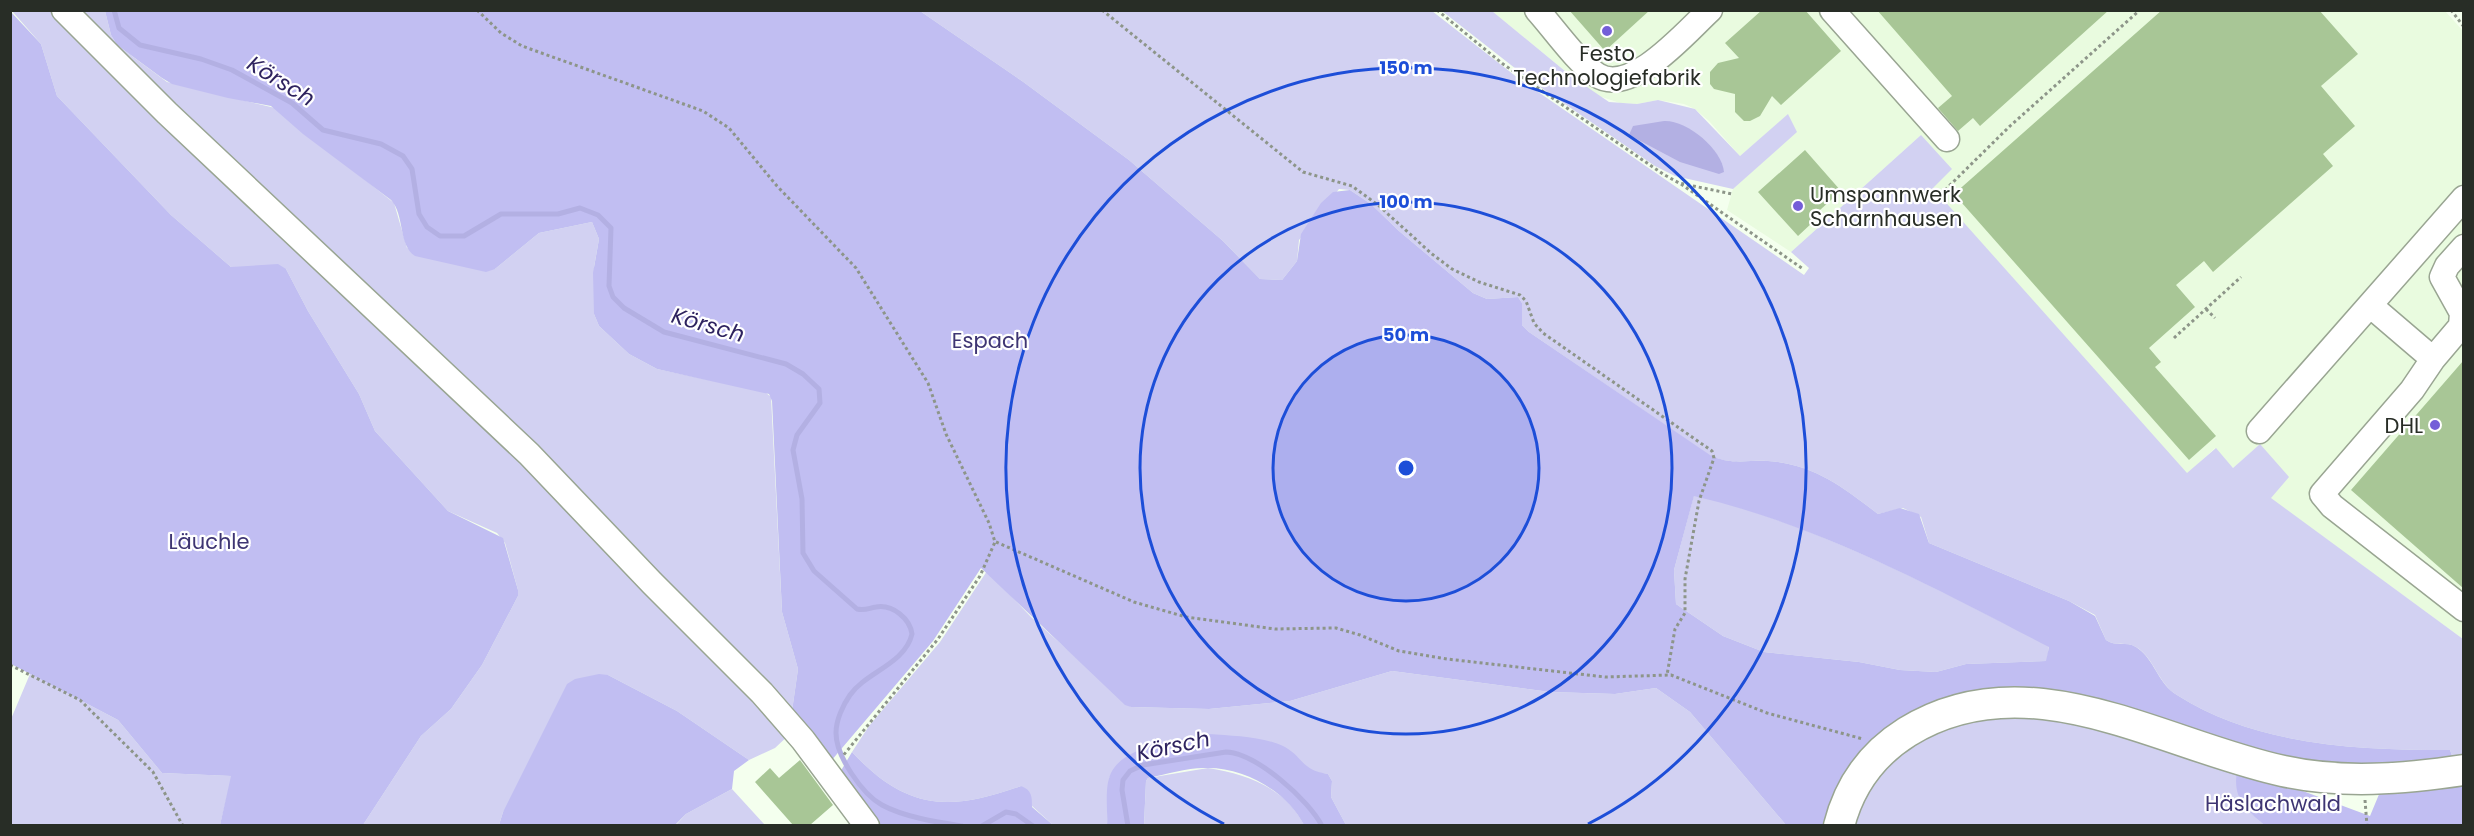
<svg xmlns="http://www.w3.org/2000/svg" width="2474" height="836" viewBox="0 0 2474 836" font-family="Poppins,sans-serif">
	<rect width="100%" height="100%" fill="#f4ffee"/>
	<path fill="#e9fbdf" d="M1492 11H2445L2464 32 2463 639 2270 498 2260 444 2233 468 2215 448 2187 474 1932 188 1921 135 1791 252 1727 210 1733 189 1796 132 1788 115 1740 156 1709 121 1695 109 1684 104 1658 100 1637 104 1620 103 1599 96 1571 76Z"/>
	<path fill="#d2d1f2" d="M12 11H105L111 35 117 45 167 82 275 108 394 203 407 248 495 269 539 233 592 222 599 239 594 267V314L599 326 629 354 657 369 765 392 771 397 782 612 798 669 791 718V733L775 748 749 760 677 711 608 675 503 812 499 825H363L421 736 451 709 482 665 518 596V590L505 543 497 533 448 511 375 431 359 394 308 311 286 269 231 267 171 215 57 96 41 44Z
		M920 11H1432L1518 78 1804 275 1809 268 1791 252 1921 135 1952 169 1933 188 2187 473 2216 448 2233 468 2260 444 2289 477 2271 498 2463 639V762L2455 764 2450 750C2358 750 2257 746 2177 695 2158 684 2154 657 2136 647 2127 641 2115 647 2106 640L2095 615 2069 601 1929 543 1921 517 1903 508 1878 514C1844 488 1814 464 1768 461 1747 460 1729 465 1709 455L1529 332 1522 325V303L1518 297 1487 299 1473 293 1399 231 1371 204 1350 190 1339 189 1299 240 1297 261 1282 280 1260 279 1223 241 1129 160 1022 81Z
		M1442 11H1492L1571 76 1609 102 1637 104 1658 100 1695 109 1740 156 1788 114 1797 132 1733 189 1675 176 1655 166 1530 80Z
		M1694 495C1819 525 1935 588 2049 646L2047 661 1966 664 1936 672 1900 670 1859 662 1764 652 1723 636 1676 604 1674 570Z
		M987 571 1031 617 1131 707 1209 709 1290 701 1392 671 1550 692 1615 694 1656 688 1690 712 1786 825H1346L1331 797 1332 781 1328 774 1313 772 1209 734 1141 749 1109 778 1107 825H1053L1032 806 1021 786C949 812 906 810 852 752L869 726 940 642Z
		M30 674 118 720 162 773 232 776 220 825 11 826V719Z
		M1971 716 2065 717 2238 767 2243 806 2264 825 1850 826 1854 809 1894 753Z
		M1208 768C1247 774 1285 788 1304 825L1144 826 1146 781 1148 778Z
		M732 789 765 825 675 826 686 814Z"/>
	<path fill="#c1bef2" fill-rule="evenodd" d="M10 11 41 44 57 96 171 215 231 267 278 264 286 269 308 311 359 394 375 431 448 511 503 538 518 590V596L482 665 451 709 421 736 363 825H220L231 776 162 773 118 720 11 664Z
		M105 11H920L1022 81 1129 160 1223 241 1260 279 1282 280 1297 261 1301 234 1321 203 1333 192 1350 190 1371 204 1399 231 1473 293 1487 299 1518 297 1522 303V325L1529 332 1710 455C1729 465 1747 460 1768 461 1814 464 1844 488 1878 514L1900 508 1919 514 1929 543 2069 601 2095 616 2106 640C2115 647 2127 641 2136 647 2154 658 2158 684 2177 695 2257 746 2358 750 2450 750L2455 764 2330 770 2130 715 1948 703 1830 825H1786L1690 712 1656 688 1615 694 1550 692 1392 671 1290 701 1209 709 1131 707 1125 705 981 568 933 641 831 761 791 718 798 669 782 612 772 401 769 394 657 369 629 354 599 326 594 314 593 273 599 239 592 222 539 233 495 269 486 272 415 256C398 245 405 215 391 200L303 134 271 106 228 98 172 84 162 78 117 45 111 35ZM1694 496C1819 525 1935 588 2049 647L2046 661 1966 664 1936 672 1900 670 1859 662 1764 652 1723 636 1676 604 1674 570Z
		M599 674 608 675 677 711 749 760 734 771 732 789 686 814 675 825H499L503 812 567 684 575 679Z
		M1209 734C1233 736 1263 736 1285 747 1304 758 1301 770 1328 774L1332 781 1331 797 1346 825H1304C1287 792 1246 768 1208 768 1189 767 1167 774 1148 778L1146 781 1144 825H1107C1108 811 1104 787 1111 773 1124 745 1182 739 1209 734Z
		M852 752C906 810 949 812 1021 786 1032 790 1032 797 1032 807L1053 825H875L839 774Z
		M2238 767 2370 816 2380 792 2463 778V825H2264C2244 808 2231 796 2238 767Z"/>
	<path fill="#b3b0e3" d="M1664 121C1687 120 1722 149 1724 172L1719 174 1680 162 1629 135 1633 126Z"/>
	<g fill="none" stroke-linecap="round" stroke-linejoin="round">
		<path stroke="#b3b0e3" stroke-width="5" d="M114 10 119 28 140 45 201 59 232 70 292 103 323 130 381 144 403 156 412 169 419 214 427 227 440 236H464L501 214H558L580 208 598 215 611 228 609 286 613 297 624 308 664 332 786 364 803 374 819 389 820 403 797 435 793 450 802 499 803 553 814 571 857 609C865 611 869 608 876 607 893 604 910 619 912 634 905 664 866 672 850 695 843 705 836 720 836 733 836 756 862 794 882 805 904 817 937 822 962 826
			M982 826 1006 812 1016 814 1033 826
			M1128 826 1122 790 1123 780 1130 771 1143 765 1226 752C1256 753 1309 800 1322 826"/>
	</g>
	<path fill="#a8c696" d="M1569 10H1650L1605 51Z
		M1762 10H1805L1841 51 1781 105 1772 96 1760 116 1750 121H1744L1735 112V94L1714 89 1710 84V72L1718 63 1739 58 1725 43Z
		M1877 10H2109L1980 126 1973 118 1958 131 1938 108 1952 96Z
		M2162 10H2319L2358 54 2321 86 2355 126 2323 154 2333 166 2213 272 2204 261 2176 285 2195 307 2149 348 2161 362 2155 367 2216 436 2189 460 1954 194Z
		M1805 150 1841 191 1810 219 1813 222 1798 236 1758 192Z
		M2463 361V588L2351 490Z
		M800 760 833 805 810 825H793L755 782 770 768 779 778Z"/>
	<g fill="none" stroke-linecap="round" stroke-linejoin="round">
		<defs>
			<path id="minor" d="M64 10 167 113 529 454 652 583 762 693 803 740 867 826
				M1537 10C1555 30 1576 61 1597 75 1631 97 1686 32 1710 10
				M1832 10 1947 139
				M2464 247 2447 266 2442 277 2462 313 2461 326 2433 359 2412 390 2322 494 2332 506 2464 609
				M2371 306 2433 359
				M2259 431 2464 198"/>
			<path id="major" d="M1839 826C1849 786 1872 754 1907 732 2028 657 2162 745 2283 771 2342 784 2404 779 2464 770"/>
		</defs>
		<use href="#minor" stroke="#99a592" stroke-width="27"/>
		<use href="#major" stroke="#99a592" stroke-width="33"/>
		<path stroke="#8d9589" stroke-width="3" stroke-dasharray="3 3" stroke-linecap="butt" d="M477 10 501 33 522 46 703 111 729 128 777 186 856 268 928 383 946 434 989 523 995 542 980 576 938 639 842 757
			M1102 10 1303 172 1352 186 1378 205 1432 254 1452 269 1479 282 1520 295 1526 301 1534 323 1543 333 1712 451 1714 458 1699 501 1685 579V613L1675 629 1667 675
			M1437 10 1503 64 1663 174 1679 183 1732 194
			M2451 10 2464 27
			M1681 184 1803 269
			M1945 190 2010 126 2140 10
			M2206 309 2215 318
			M2174 338 2241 277
			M996 542 1134 602 1186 617 1275 629 1336 628 1360 635 1399 651 1447 659 1605 677 1671 675 1767 713 1863 739
			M10 665 80 700 153 772 183 826
			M2365 800 2367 826"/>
		<use href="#minor" stroke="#fff" stroke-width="24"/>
		<use href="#major" stroke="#fff" stroke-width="30"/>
	</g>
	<circle cx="1406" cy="468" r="133" fill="#1d4ed8" fill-opacity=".12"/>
	<g fill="none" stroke="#1d4ed8" stroke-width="3">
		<circle cx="1406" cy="468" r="133"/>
		<circle cx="1406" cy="468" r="266"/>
		<path d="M1224 824A400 400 0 1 1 1588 824"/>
	</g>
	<g fill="#745ed8" stroke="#fff" stroke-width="2">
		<circle cx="1607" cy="31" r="6"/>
		<circle cx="1798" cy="206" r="6"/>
		<circle cx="2435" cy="425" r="6"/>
	</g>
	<g text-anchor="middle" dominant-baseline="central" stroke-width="4.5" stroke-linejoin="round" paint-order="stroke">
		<g font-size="21" fill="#282d26" stroke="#fff">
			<text x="1607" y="53">Festo<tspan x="1607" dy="24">Technologiefabrik</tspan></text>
			<text x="1810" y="194" text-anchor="start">Umspannwerk<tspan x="1810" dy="24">Scharnhausen</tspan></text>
			<text x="2423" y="425" text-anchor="end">DHL</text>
		</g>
		<g font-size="21" fill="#3e3573" stroke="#fff">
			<text x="990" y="340">Espach</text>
			<text x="209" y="541">Läuchle</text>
			<text x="2273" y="803">Häslachwald</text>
		</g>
		<g font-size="22" font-style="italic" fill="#2e235f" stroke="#fff">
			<text transform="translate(281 81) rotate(32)">Körsch</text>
			<text transform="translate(708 325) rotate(16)">Körsch</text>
			<text transform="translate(1173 746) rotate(-12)">Körsch</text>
		</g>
	</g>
	<circle cx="1406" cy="468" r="9" fill="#1d4ed8" stroke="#fff" stroke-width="3"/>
	<g font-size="18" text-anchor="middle" font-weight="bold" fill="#1d4ed8" stroke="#fff" stroke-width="4.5" stroke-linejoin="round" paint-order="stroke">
		<text x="1406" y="74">150 m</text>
		<text x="1406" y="208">100 m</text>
		<text x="1406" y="341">50 m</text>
	</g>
	<rect width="2474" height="836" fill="none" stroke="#282d26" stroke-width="24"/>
</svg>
